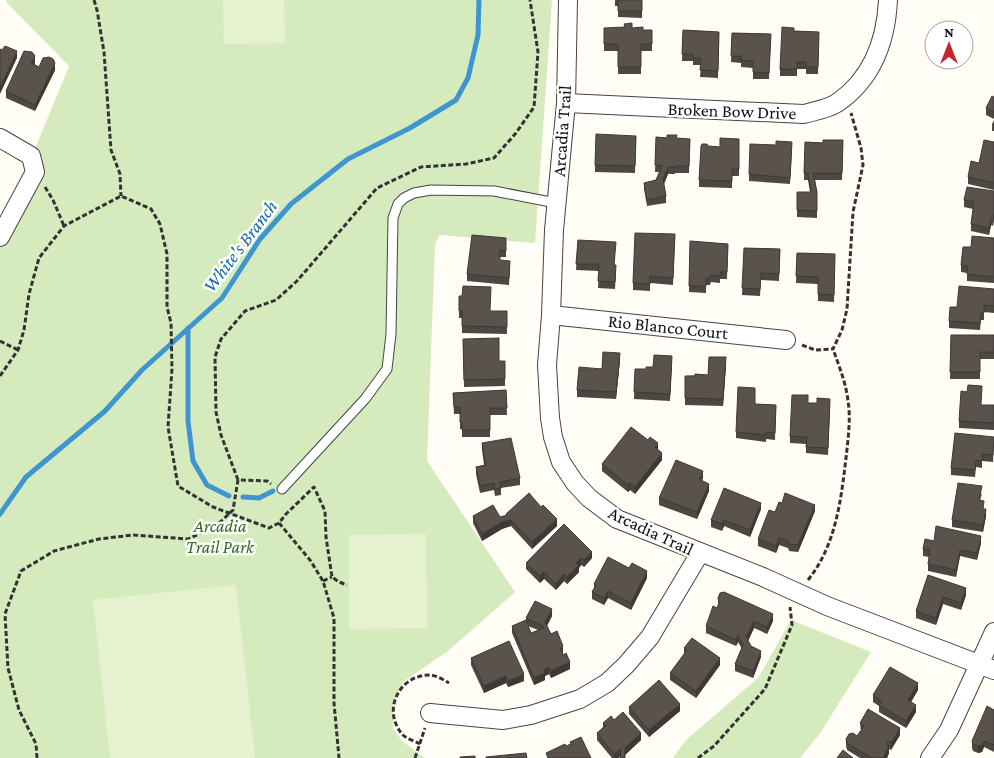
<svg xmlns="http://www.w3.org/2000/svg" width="994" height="758" viewBox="0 0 994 758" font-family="'Crimson Pro',serif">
	<rect width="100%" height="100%" fill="#fffdf5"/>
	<path fill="#d5ebbd" d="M6 0H552L535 243 440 235 435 244 427 461 515 592 448 651 403 682 393 703V728L402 741 425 758H0V234L69 66 7 3Z
		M791 620 871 652 819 735 800 758H673L686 740 758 678Z"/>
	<path fill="#e6f2cf" d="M223 0H284L285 43 224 44Z
		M426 534 427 628 349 629V535Z
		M236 585 255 758H110L93 600Z"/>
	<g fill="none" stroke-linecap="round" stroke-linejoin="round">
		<path stroke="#3f96cf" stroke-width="5" d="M188 328V421L193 461 207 485 229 496
			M243 497 259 498 273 491
			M0 514 26 477 105 411 142 370 222 298 260 239 291 204 348 159 410 128 456 100 468 78 478 35 479 0"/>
		<defs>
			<path id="service" d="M282 489 365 399 387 369 391 334 393 218 398 204 404 198 414 193 431 190 494 191 556 203"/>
			<path id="minor" d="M568 0 566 103 554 230 551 315 547 365 550 418 553 437 561 462 575 483 589 498 617 519 763 577 827 606 994 670
				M566 103 804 114C814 111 828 109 837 103 872 79 886 41 888 0
				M0 138 31 156 35 172 0 237
				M551 315 786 340
				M430 713 503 720 531 715 580 699 607 683 626 665 650 637 700 553
				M930 758 949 730 994 632"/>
		</defs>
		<use href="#service" stroke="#444" stroke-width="11"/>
		<use href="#minor" stroke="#444" stroke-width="20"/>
		<path stroke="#333" stroke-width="3" stroke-dasharray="5 2.5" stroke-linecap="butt" d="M94 0 97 10 104 52 111 150 120 174 121 196
			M45 187 53 200 64 226
			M0 341 18 350
			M802 345 815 350 833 349 842 330 847 309 853 212 863 165 861 148 851 113
			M0 376 18 350 24 330 29 294 39 258 64 226 121 196 151 209 160 224 167 254V307L171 323 172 369 168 427 178 486 213 507 269 528 279 523 286 514 314 487 325 511 326 537 332 577 339 582 347 585
			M238 480 221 435 216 412 215 357 221 339 245 311 276 300 297 281 377 188 421 167 466 164 494 158 516 133 534 107 538 52 530 0
			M279 523 310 560 323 581 334 618V703L339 758
			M808 580C836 545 841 500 846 458 848 440 851 418 848 401 846 383 839 366 833 349
			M323 581 332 577
			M420 744C415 741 407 739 403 735 381 711 399 674 431 675 437 676 444 680 449 683
			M37 758 36 744 19 710 8 668 5 614 21 571 54 551 99 539 133 535 188 539 216 526 233 510 238 480 267 481 271 484
			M415 758 425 728
			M698 758 714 746 765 689 792 625 790 607"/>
		<use href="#service" stroke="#fff" stroke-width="9"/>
		<use href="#minor" stroke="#fff" stroke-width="18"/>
	</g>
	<path fill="#4d4742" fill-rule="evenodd" d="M615 0H642V18L618 17V6H615Z
		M604 28H632L643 30H652V51H641V74H618V51H604Z
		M683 30 719 32 718 78 700 77 701 65H693V61H682Z
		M794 31 819 32 818 74H806V69H797V76H780V69Z
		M732 33 771 34 769 79H753V68L741 67V63L731 62Z
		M35 63 34 64 39 67 55 70 35 111 6 98V91Z
		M994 97V119L986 115V108Z
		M994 120V131H992V124Z
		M636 136 635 173 595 172V165Z
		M656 137 690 139 689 173H675V174H668L664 184 666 196V203L647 206 644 189V183L656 180 660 172H655Z
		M739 139V176H732V188L699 187V180L708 146 720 147Z
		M843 140 842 180H815L817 192V218L797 217V192H810L808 180H804L805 142 823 143Z
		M994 142V190L968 184V177L979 163Z
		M776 145 792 149 790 184 749 181V174Z
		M994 191V221L993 226 991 225 989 235 971 231V224L973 209 964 207V200Z
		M675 234 673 285 650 283V291L633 290V283Z
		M994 238V283L967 281V273L961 272V265L971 247Z
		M578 240 615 265 616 272 615 289 598 288 599 271 576 270Z
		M690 241 728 244 727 279H720V283L711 282 710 285H706V293L689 292Z
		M506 245V257H500V260L510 268 509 285 467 281V274Z
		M744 248 780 249 779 281 761 280 760 296 742 295Z
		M797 253 835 254 834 302 818 301V284L796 283Z
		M994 289V313L984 312V320H981L980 330 949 328V321L957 307Z
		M459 296 491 311H507V334L462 333V318H459Z
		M951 335H994V359H980V379H950Z
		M463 339 499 361H505V386L464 387Z
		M620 360 616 399 577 397V390L602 369Z
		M672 363 670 401 634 399 635 369H646Z
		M726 364 723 406 685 405V376L708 375Z
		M506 390 507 415H490V437H462V429H460V414H454L453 393Z
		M967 392 981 405H994V430L959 428V421Z
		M808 403 830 406 828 455 806 453V444L790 443V436Z
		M755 404 776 405 775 440 766 439V442L736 438V432Z
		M994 437 993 462 982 461V468L976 467 975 477 951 475V468Z
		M648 440 658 450 662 460 635 494 630 490 628 492 602 471V464Z
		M482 443 520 478V485L501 488V495L495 496 494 490 480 493 476 474V467L484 465 482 450Z
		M703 478 702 480 709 491 697 519 659 505V498Z
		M982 493 980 501 986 516 983 532 952 527V520Z
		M761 509 750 537 724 526 722 531 711 527V520Z
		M815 511 798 552 789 551 788 548 779 545 776 553 758 546V539L775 512Z
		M506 514 557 526 532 549 511 526 502 529 482 541 473 523V516L500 517 506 516Z
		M564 524 592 558 584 567 581 565 579 568V572L567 584 564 581 556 590 544 579 540 583 526 569V563Z
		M981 543 977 560 960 556 956 577 928 571V564L929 557 923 556V549Z
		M928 575 966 595 961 610 943 604 936 625 916 618V611Z
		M647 578 631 610 608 598 604 605 592 599V592L594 588V584Z
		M718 598 773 621 767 634 754 628 748 641 751 646 761 657 753 678 735 671V664L742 649 738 642 736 646 706 633V626L718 606Z
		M552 616 547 626 551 634 563 653 562 654 570 669 551 678 549 674 545 676V680L534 685 512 633V626L526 621V618ZM528 626 538 630 531 633Z
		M684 648 720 665 696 698 670 680V673L684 655Z
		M471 658 524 681 508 687 506 683 484 693 471 665Z
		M918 690 911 702 916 712 906 728 879 712V706L873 702V695Z
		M629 707 680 711 649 737 629 714Z
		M994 710V756V752L984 747 982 752 978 753 973 751 972 748V741Z
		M614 720 641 740 625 755 620 756 618 758H612L597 740V733L603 727V723Z
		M860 723 900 735 891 750 889 749V753L887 758H860L847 750 846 746V739L857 736 861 731Z"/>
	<path fill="#3f3936" d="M17 51V58L0 94V87Z
		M35 56V63L31 70V63Z
		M55 63V70L35 111V105Z
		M668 167V174L663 186V179Z
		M991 219V225L989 235V228Z
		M620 353V360L616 399V392Z
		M726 357V364L723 406V399Z
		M658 443V450L655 447Z
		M662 453V460L635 494V487Z
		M703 471V478L699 486V479Z
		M630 483V490L628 492V485Z
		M709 484V491L697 519V512Z
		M761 503V509L750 537V530Z
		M815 505V511L798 552V545Z
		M986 509V516L983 532V525Z
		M557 519V526L532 549V542Z
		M511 520V526L502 529 482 541V534L502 522Z
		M724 520V526L722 531V524Z
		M981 536V543L977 560V553Z
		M779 538V545L776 553V546Z
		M960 550V556L956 577V570Z
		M592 552V558L584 567V560Z
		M581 558V565L579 568V572L567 584V577L576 563Z
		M647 571V578L631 610V603Z
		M544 572V579L540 583V576Z
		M564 574V581L556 590V584Z
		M966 588V595L961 610V603Z
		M608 591V598L604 605V598Z
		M943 597V604L936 625V618Z
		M552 609V616L545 629V622Z
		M773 614V621L767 634V627Z
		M754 621V628L747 643V636Z
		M738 635V642L736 646V640Z
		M563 646V653L560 655V648Z
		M761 651V657L753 678V671Z
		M720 658V665L696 698V691Z
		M570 662V669L551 678V671Z
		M549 667V674L545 676V680L534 685V678L544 670Z
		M524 674V681L508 687V681Z
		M506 676V683L484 693V686Z
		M918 683V690L908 707V700Z
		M680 704V711L649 737V730Z
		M916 705V712L906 728V721Z
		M900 728V735L891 750V743Z
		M641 733V740L625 755V748Z
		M984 741V747L982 752 978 753V746Z
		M889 746V753L887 758H883Z
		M621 749V756L618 758H614V754Z"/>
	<path fill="#5a524d" stroke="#3f3936" d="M618 0H642V11H618Z
		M632 23V28L643 27V30H652V44H641V67H618V44H604V28L625 27 624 24Z
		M782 27 794 28V31L819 32 818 67H806V62H797V69H780Z
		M683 30 719 32 718 71 700 70 701 58H693V54H682Z
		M732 33 771 34 769 73 753 72V61L741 60V56H731Z
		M5 46 17 51 0 87V49L2 50Z
		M24 51 32 52 35 56 31 63 39 67 43 58 49 57 53 59 55 63 35 105 6 91Z
		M992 96 994 97V112L986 108Z
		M596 134 636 136 635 166 595 165Z
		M667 135H677L676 138 690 139 689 166H675V167H668L663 179 666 196 647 200 644 183 656 180 662 166 655 165 656 137 667 138Z
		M720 138 739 139V169H732V181L699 180 701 146 702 144H707L708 146 720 147Z
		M823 140H843L842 173H813L817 192V211L797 210V192H811L808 173H804L805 142 823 143Z
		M984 140 994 142V183L968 177 971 161 979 163Z
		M776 141 792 142 790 178 749 174 750 144 776 145Z
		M967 187 994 191V214L993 219H991L989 228 971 224 974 202 964 200Z
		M635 233 675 234 673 278 650 276V284L633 283Z
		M472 235 506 238V251L500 250V260L510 261 509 278 467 274Z
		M972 236 994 238V277L967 274 968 266 961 265 963 247H971Z
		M578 240 616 242 614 265H616L615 282 598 281 599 264H576Z
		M690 241 728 244 727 272H720V276L711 275 710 278H706V286H689Z
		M744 248 780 249 779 274 761 273 760 289 742 288Z
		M797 253 835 254 834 295 818 294V277L796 276Z
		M463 286 491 287 490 311H507V327L462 326V311H459V296H462Z
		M959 286 994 289V306L984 305V313H981L980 323 949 321 950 307H957Z
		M951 335H994V352H980V372H950Z
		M499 338V361H505V379L464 380 463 339Z
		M603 352 620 353 616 392 577 390 579 367 602 369Z
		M654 355 672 356 670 394 634 392 635 369H646V367H653Z
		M709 357H726L723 399 685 398V376H695V374L708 375Z
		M968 385 982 386 981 405H994V423L959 421 961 391 967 392Z
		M738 387 755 388V404L776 405 775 433 766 432V435L736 432Z
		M506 390 507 408H490V430H462V422H460V407H454L453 393Z
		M792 395H808V403H817V398L830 399 828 448 806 447 807 437 790 436Z
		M631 427 648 440 650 437 658 443 655 447 662 453 635 487 630 483 628 485 602 464Z
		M955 433 994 437 993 455 982 454V461L976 460 975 470 951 468Z
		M511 438 520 478 500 482 501 488 495 489 494 483 480 486 476 467 486 465 482 443Z
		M676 460 703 471 699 479 709 484 697 512 659 498Z
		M958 483 982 486 979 500 984 501 983 509H986L983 525 952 520Z
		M724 488 761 503 750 530 724 520 722 524 711 520Z
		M529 493 541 507 543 505 557 519 532 542 511 520 502 522 482 534 473 516 493 505 500 517 507 515 506 514Z
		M785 493 815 505 798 545 789 544 788 541 779 538 776 546 758 539 769 510 775 512 779 502 782 503Z
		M564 524 592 552 584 560 581 558 576 563 579 565 567 577 564 574 556 584 544 572 540 576 526 563Z
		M936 526 981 536 977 553 960 550 956 570 928 564 930 550 923 549 925 539 934 541Z
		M608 557 629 568 632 563 647 571 631 603 608 591 604 598 592 592 596 585 594 584Z
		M928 575 966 588 961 603 943 597 936 618 916 611Z
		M724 592 773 614 767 627 754 621 747 636 745 635 751 646 761 651 753 671 735 664 743 645 738 635 736 640 706 626 713 606 717 608 719 603 718 598 720 593Z
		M535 601 552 609 545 622 551 634 557 631 563 646 560 648 563 655 566 653 570 662 551 671 549 667 544 670 545 673 534 678 512 626 526 620 531 633 544 628 543 626 526 618Z
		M692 638 720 658 696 691 670 673 687 650 684 648Z
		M509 641 524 674 508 681 506 676 484 686 471 658Z
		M890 667 918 683 908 700 916 705 906 721 879 705 882 701 873 695Z
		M659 680 680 704 649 730 629 707Z
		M987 706 994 710V745L984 741 982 745 978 746 973 744 972 741Z
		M868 709 900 728 891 743 888 741 886 744 889 746 883 758H872L847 743 846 739 849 734 853 733 857 736 864 726 860 723Z
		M623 712 641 733 625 748V758H620L621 749 614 754 597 733 606 726 603 723 611 716 614 720Z
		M581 737 591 758H548L546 753 565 744 566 746 571 744 570 742Z
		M843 750 853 758H837Z
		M526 753 527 758H486V757Z
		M475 756V758H460V757Z"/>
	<g text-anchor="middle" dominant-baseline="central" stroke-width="5" stroke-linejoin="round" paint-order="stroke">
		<g font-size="18" fill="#111" stroke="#fff">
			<text transform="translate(732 111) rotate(2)">Broken Bow Drive</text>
			<text transform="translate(562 131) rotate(-86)">Arcadia Trail</text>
			<text transform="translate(668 327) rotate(6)">Rio Blanco Court</text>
			<text transform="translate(651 531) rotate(25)">Arcadia Trail</text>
		</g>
		<g font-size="18" font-style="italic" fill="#2f6b1f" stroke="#fff">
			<text x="220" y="526">Arcadia<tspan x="220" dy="21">Trail Park</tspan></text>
		</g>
		<g font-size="19" font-style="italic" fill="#1768a6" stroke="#fff">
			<text transform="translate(240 246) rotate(-53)">White's Branch</text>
		</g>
	</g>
	<g transform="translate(949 45)"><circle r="24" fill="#ffffff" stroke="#a0a0a0"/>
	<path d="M0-4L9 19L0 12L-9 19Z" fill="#c4262e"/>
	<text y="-8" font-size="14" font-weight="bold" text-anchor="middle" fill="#111111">N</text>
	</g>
</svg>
